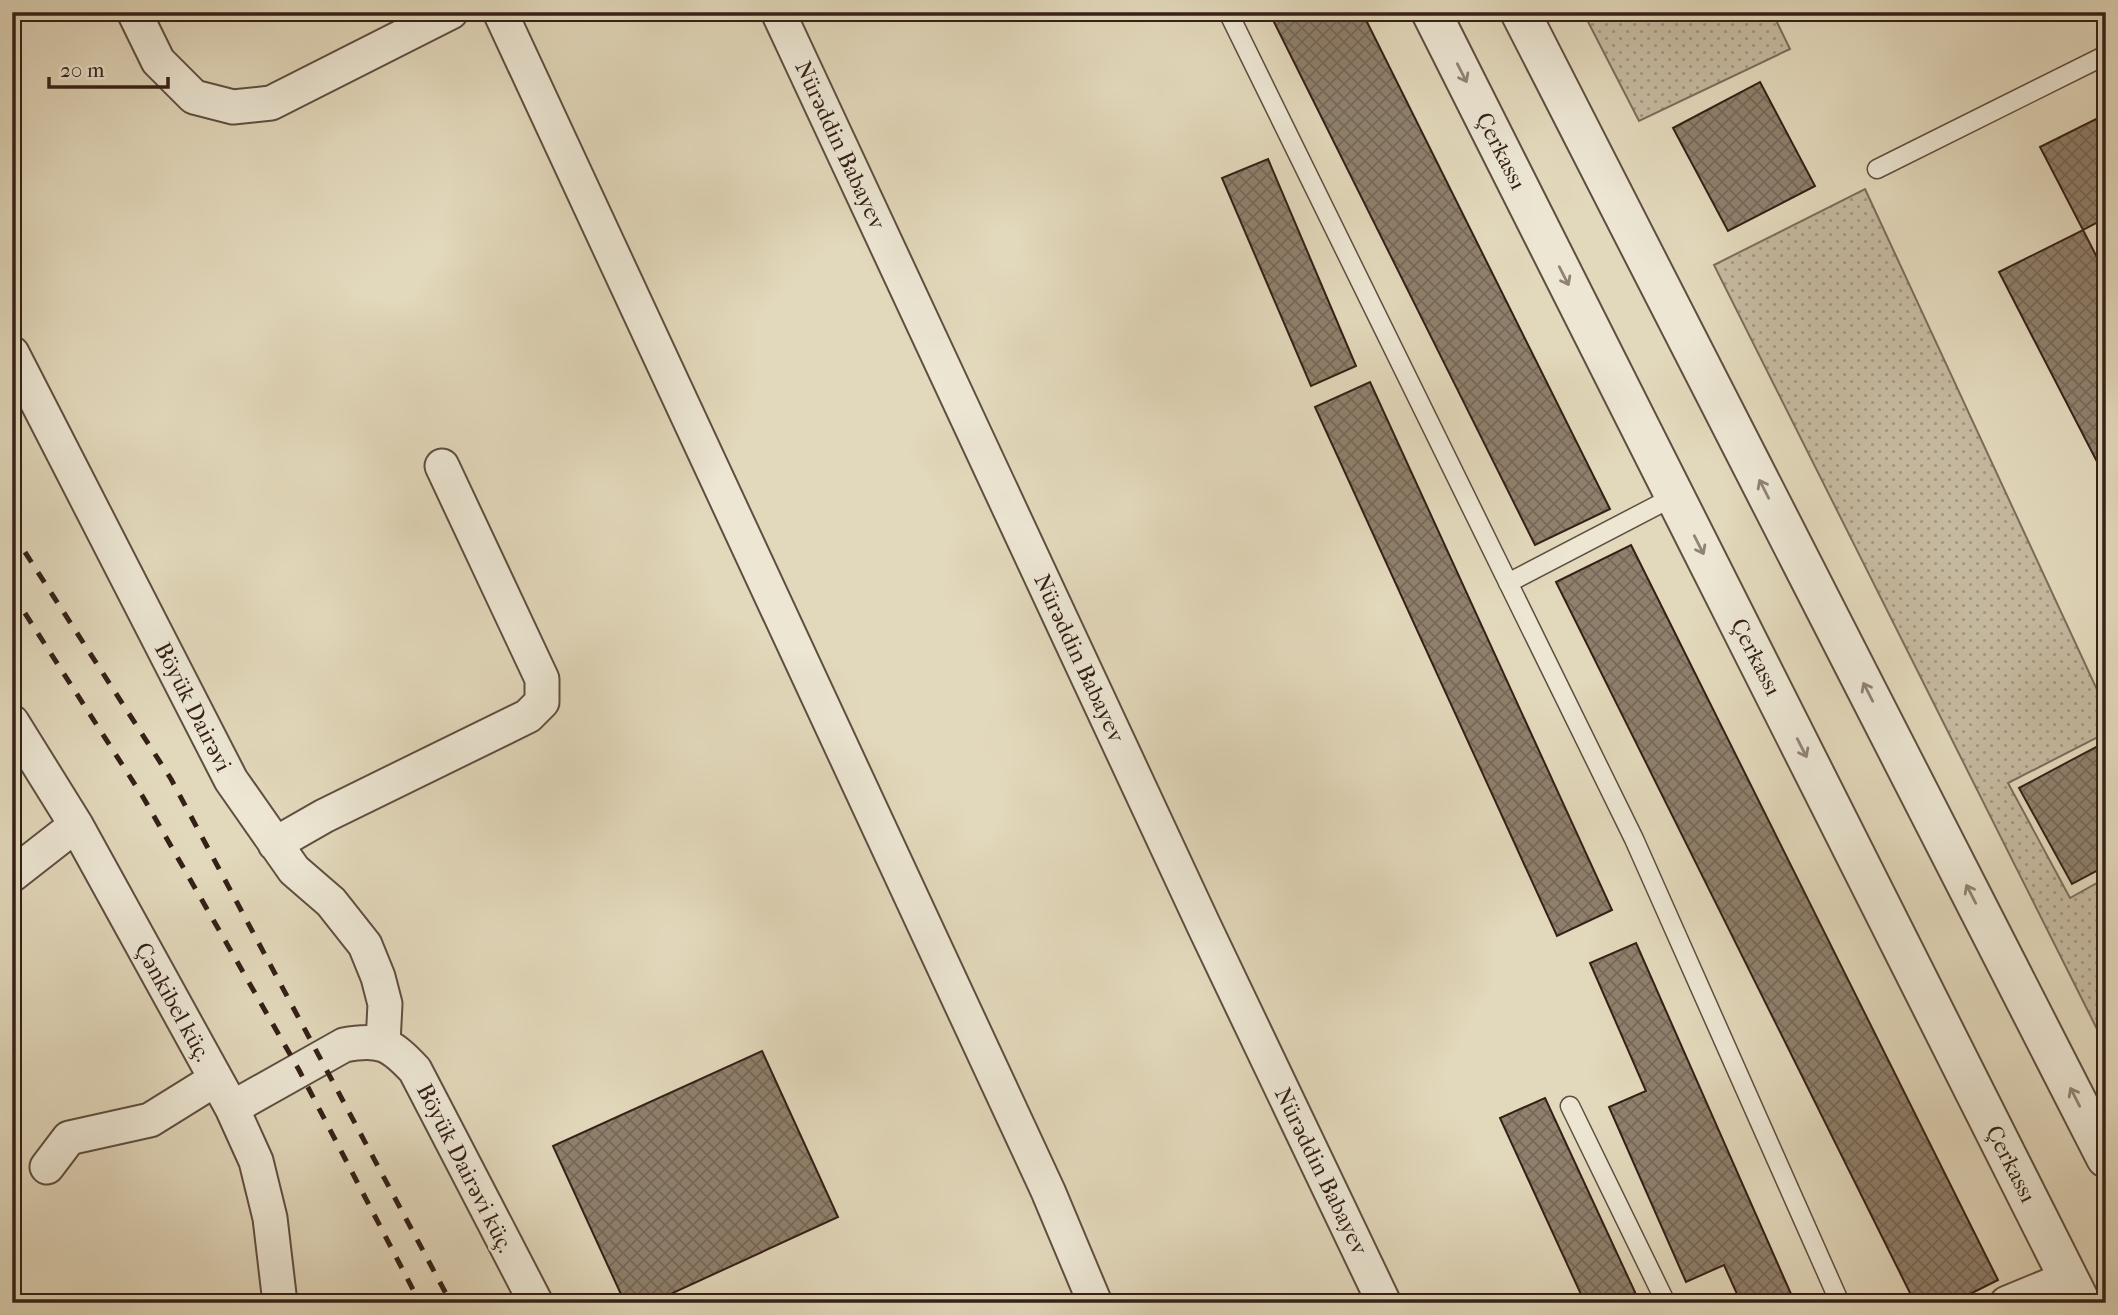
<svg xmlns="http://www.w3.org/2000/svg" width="2118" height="1315" viewBox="0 0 2118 1315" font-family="'IM FELL French Canon',serif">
	<defs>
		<pattern id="grass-dots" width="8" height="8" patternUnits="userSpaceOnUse" patternTransform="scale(1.75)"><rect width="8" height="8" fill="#c5b99f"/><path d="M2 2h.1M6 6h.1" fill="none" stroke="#a19681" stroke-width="1.8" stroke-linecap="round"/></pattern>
		<pattern id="building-cross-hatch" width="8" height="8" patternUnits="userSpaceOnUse" patternTransform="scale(1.75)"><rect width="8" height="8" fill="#8f806c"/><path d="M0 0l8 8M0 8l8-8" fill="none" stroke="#766858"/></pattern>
	</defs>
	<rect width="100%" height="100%" fill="#e2d8bb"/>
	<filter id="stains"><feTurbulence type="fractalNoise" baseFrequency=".00286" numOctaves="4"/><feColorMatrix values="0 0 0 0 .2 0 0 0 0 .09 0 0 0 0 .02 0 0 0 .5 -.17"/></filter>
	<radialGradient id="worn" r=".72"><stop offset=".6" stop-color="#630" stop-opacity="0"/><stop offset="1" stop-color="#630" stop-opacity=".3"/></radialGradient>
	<path fill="url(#grass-dots)" stroke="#7d6c5b" stroke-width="2" d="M1583 12H1772L1790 49 1639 121Z
		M1865 189 2106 709V733L2008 783 2070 898 2106 878V1047L1714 265Z"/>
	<path fill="url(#building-cross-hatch)" stroke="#352017" stroke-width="2" d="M1269 12H1362L1610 509 1535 545Z
		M1760 82 1815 186 1728 231 1673 128Z
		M2106 114V218L2083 230 2040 147Z
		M1268 159 1356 366 1311 386 1222 178Z
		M2083 230 2106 275V479L1999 272Z
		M1370 382 1612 910 1557 936 1315 407Z
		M1631 545 1998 1280 1952 1303H1915L1556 582Z
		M2096 747 2106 764V866L2072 884 2019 788Z
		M1636 943 1795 1303H1741L1724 1265 1686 1282 1609 1107 1646 1091 1590 963Z
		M762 1051 838 1217 651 1303H625L553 1146Z
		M1545 1098 1640 1303H1585L1500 1118Z"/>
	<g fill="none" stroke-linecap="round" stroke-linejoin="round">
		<defs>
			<path id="service" d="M1228 12 1634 839 1840 1303
				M1877 169 2106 55
				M1508 583 1675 496
				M1570 1106 1666 1303"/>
			<path id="minor" d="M134 12 158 61 194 97 233 107 271 103 451 12
				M500 12 1048 1191 1095 1303
				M778 12 1204 926 1384 1303
				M12 353 231 780 294 870 331 902 365 945 378 977 385 1004 383 1043
				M12 722 76 825 232 1108 256 1161 270 1218 280 1303
				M275 844 324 816 528 716 542 702V679L442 466
				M12 875 76 825
				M232 1108 344 1045C380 1038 391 1044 415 1070L536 1303
				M47 1167 69 1138 150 1120 216 1079
				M2007 1303 2068 1278"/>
			<path id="tertiary" d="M1431 12 2081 1303
				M1520 12 2106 1158"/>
		</defs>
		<use href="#service" stroke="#604e40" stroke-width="21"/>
		<use href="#minor" stroke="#604e40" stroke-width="37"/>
		<use href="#tertiary" stroke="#604e40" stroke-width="42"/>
		<use href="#service" stroke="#ece6d3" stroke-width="18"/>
		<use href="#minor" stroke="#ece6d3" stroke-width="33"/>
		<use href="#tertiary" stroke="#ece6d3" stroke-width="38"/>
		<path stroke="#352017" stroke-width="5" stroke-dasharray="12 12" stroke-linecap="butt" d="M12 532 171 779 451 1303
			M12 593 143 797 299 1070 420 1303"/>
	</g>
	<defs><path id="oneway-shaft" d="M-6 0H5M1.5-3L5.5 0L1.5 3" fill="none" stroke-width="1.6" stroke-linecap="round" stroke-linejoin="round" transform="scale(1.75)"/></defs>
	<g stroke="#908375">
		<use href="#oneway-shaft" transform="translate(1462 73) rotate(63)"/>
		<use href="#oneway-shaft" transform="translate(1564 276) rotate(63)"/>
		<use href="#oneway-shaft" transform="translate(1764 489) rotate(-117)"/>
		<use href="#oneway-shaft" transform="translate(1699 545) rotate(63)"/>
		<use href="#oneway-shaft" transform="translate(1868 692) rotate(-117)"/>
		<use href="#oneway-shaft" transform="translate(1802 748) rotate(63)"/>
		<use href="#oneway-shaft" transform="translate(1971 894) rotate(-117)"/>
		<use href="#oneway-shaft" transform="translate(2075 1097) rotate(-117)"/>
	</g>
	<g text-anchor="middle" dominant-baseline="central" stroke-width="5" stroke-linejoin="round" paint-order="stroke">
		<g font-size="23" fill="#352017" stroke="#ece6d3">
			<text transform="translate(840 145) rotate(65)">Nürəddin Babayev</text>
			<text transform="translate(1501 151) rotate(63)">Çerkassı</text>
			<text transform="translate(1756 657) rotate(63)">Çerkassı</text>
			<text transform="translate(1079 658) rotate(65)">Nürəddin Babayev</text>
			<text transform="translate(193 707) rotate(63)">Böyük Dairəvi</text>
			<text transform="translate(173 1002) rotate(61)">Çənkibel küç.</text>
			<text transform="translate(2011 1164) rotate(63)">Çerkassı</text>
			<text transform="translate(465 1168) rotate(63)">Böyük Dairəvi küç.</text>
			<text transform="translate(1321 1171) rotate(64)">Nürəddin Babayev</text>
		</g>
	</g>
	<rect width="2118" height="1315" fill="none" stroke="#e2d8bb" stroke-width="42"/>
	<rect x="14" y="14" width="2090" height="1287" fill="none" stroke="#352017" stroke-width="3.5"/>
	<rect x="21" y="21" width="2076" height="1273" fill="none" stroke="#352017" stroke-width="2"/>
	<path d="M49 77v10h119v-10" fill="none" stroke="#352017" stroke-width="3.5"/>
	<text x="60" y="77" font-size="21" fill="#352017" stroke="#ece6d3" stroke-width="5" paint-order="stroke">20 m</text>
	<rect width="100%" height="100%" filter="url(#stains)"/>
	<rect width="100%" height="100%" fill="url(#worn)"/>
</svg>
